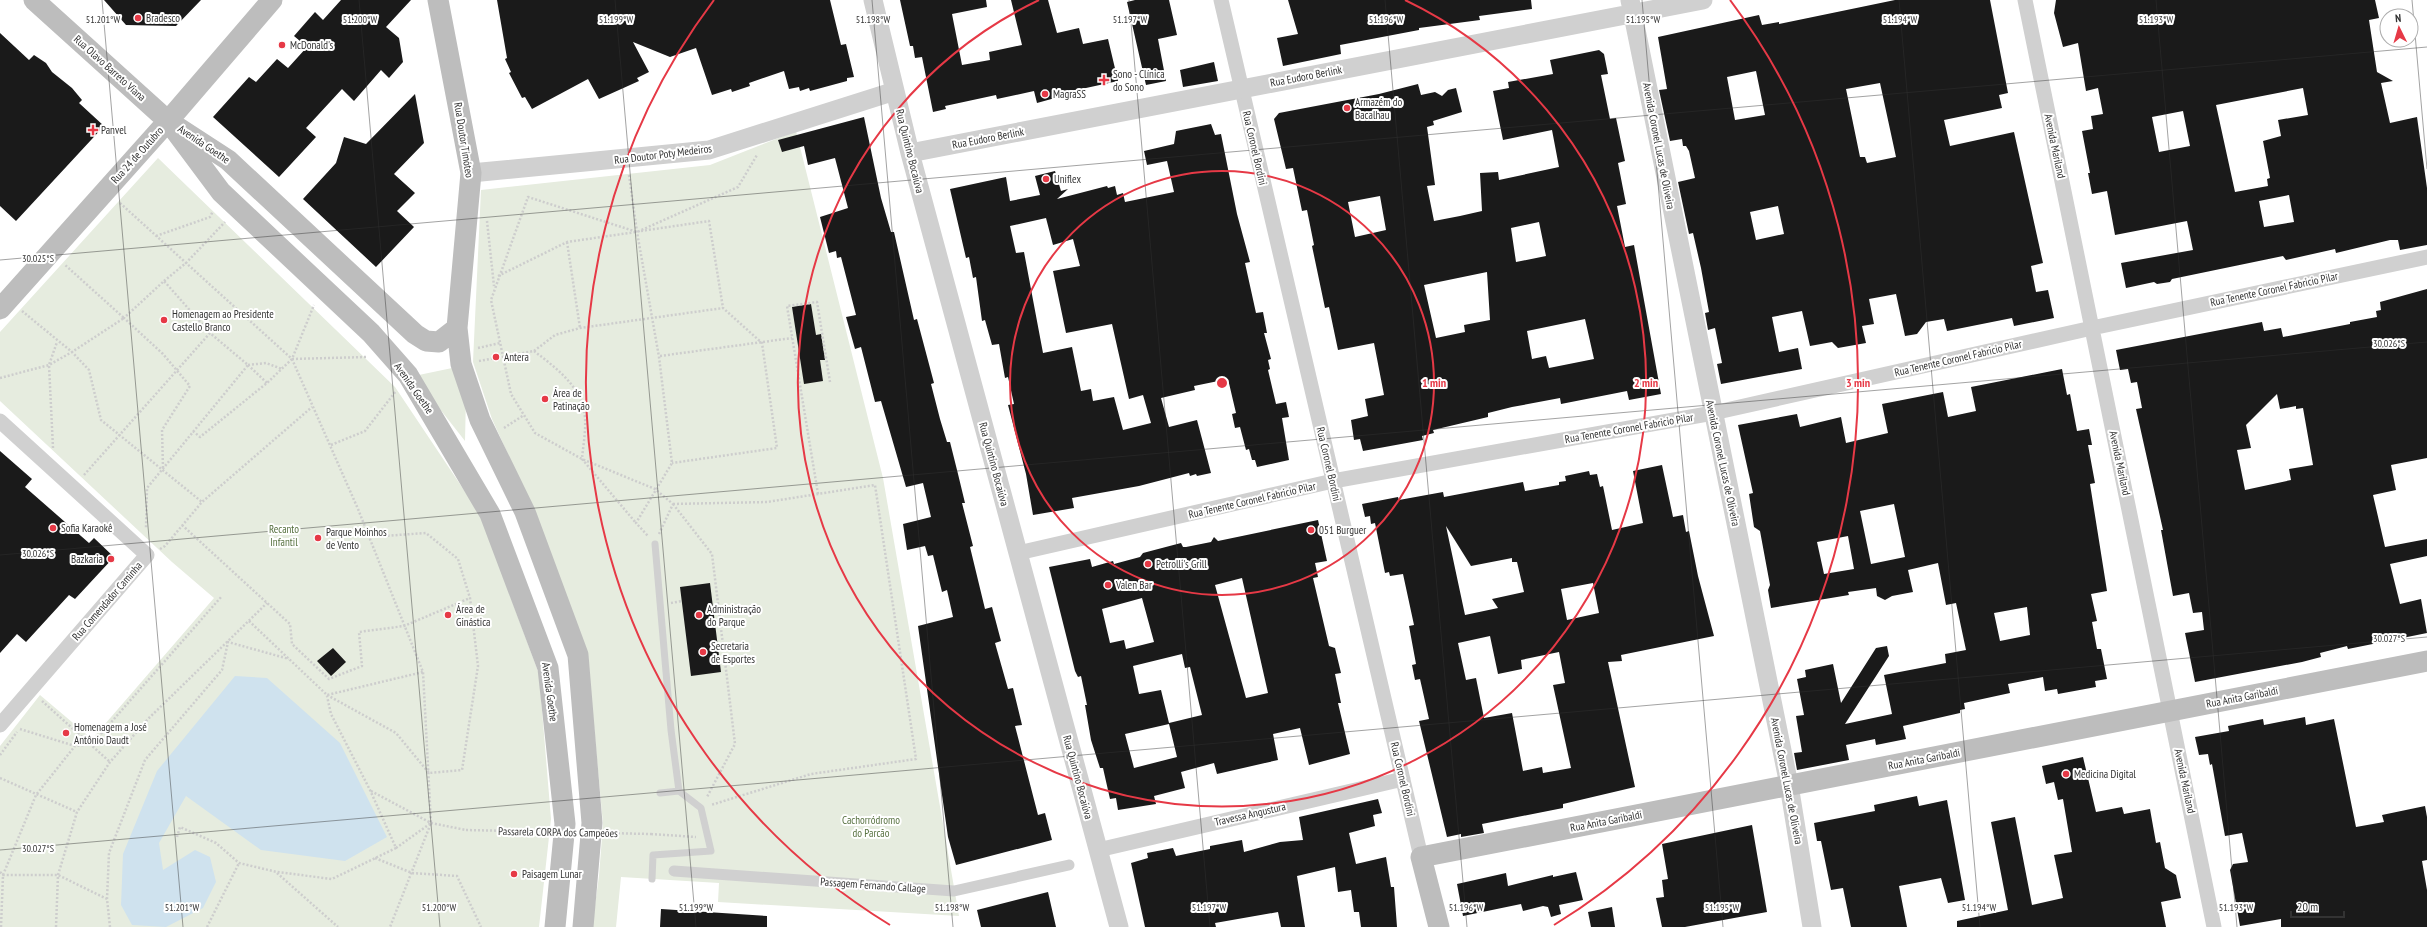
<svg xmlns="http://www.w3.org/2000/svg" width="2427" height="927" viewBox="0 0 2427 927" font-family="'PT Sans Narrow',sans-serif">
	<rect width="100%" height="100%" fill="#fff"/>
	<path fill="#e6ecdf" d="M796 131 883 478 959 916 718 902 719 883 621 877 616 927H592L599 876 603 824 587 651 531 505 492 419 473 362 481 190 710 165Z
		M158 158 395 387 480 514 539 674 551 819 539 927H0V746L40 695 92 739 214 598 172 562 0 401V332Z
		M457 367 466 396 465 441 414 376Z"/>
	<path fill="#cfe2ee" d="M235 676 267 678 340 743 387 837 345 861 261 850 186 796 159 843 163 870 195 850 210 857 216 882 203 908 166 927 132 925 121 905 123 854 157 771Z"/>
	<path fill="#1a1a1a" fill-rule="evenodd" d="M104 0H201L176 26 126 25Z
		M341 0H411L386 27 399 38 403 62 389 78 381 70 354 101 342 89 306 128 316 137 279 177 213 117 249 77 256 82 277 59 288 68 307 47 294 36 315 12 323 20Z
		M497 0H830L841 45 846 44 854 77 847 78V81L810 91 809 88 800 91 799 87 789 89 784 71 749 83 750 86 732 92 731 89 712 95 696 48 670 57 633 42 649 72 637 78 639 81 599 99 588 79 532 109 525 97 522 98 509 73 511 72 505 59 507 58Z
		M900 0H986L987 7 952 14 962 65 990 60 989 52 1022 45 1011 0H1048L1057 33 1079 28 1083 44 1108 39 1118 81 1054 95 1055 98 1037 103 1034 91 997 99 996 95 945 106 946 109 933 112 922 57 915 58 913 46H910Z
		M1135 0H1169L1177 35 1158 39 1166 81 1146 85 1127 2Z
		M1288 0H1531L1532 9 1479 16 1480 20 1419 28V30L1340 45 1341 54 1283 66 1277 38 1298 34Z
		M1895 0H1990L2008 93 1999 95 2002 108 1944 120 1950 146 2014 132 2043 263 2031 266 2036 292 2048 290 2054 318 2014 326 2012 318 1947 331 1944 319 1926 322 1917 334 1905 336 1896 294 1869 299 1874 324 1862 326 1866 343 1838 348 1832 342 1810 346 1802 311 1772 317 1779 352 1798 348 1802 369 1721 384 1717 364 1722 363 1715 328 1708 330 1705 313 1709 312 1701 268 1693 233 1689 234 1678 182 1695 178 1689 151 1686 146H1683L1682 139 1670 141 1659 90 1667 89 1658 37 1759 15 1762 25 1779 22V24ZM1756 71 1765 115 1735 120 1727 77ZM1880 83 1896 157 1867 163 1865 157H1860L1846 89ZM1778 206 1784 234 1756 240 1750 212Z
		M2056 0H2375L2379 18 2369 20 2377 72 2393 81 2381 83 2390 123 2417 117 2427 188V245L2400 250 2398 240H2390L2336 253 2335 249 2286 260 2283 256 2172 279 2170 282 2157 284 2154 282 2126 288 2121 263 2193 250 2187 221 2115 235 2107 191 2092 194 2088 173H2090L2082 131 2093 129 2091 116 2103 114 2098 88 2086 91 2078 43 2063 47 2054 13ZM2303 88 2308 115 2278 120 2281 136 2263 141 2270 178 2267 179 2268 186 2235 192 2216 105ZM2183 111 2190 146 2159 152 2152 117ZM2289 195 2294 222 2264 227 2259 201Z
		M0 33 29 60 34 55 46 63 52 72 72 88 82 100 79 103 104 126 16 221 0 206Z
		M1599 50 1604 54 1608 74 1601 75 1610 119 1616 118 1625 161 1618 163 1626 204 1617 206 1625 247 1634 245 1661 394 1629 400 1627 391 1561 404 1560 398 1512 407 1488 413V417L1433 430 1434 433 1422 436 1423 440 1363 451 1360 439 1354 440 1351 420 1368 416 1365 399 1384 395 1374 343 1338 350 1329 307 1325 308 1312 246 1314 245 1307 210 1302 211 1293 168 1286 169 1274 119 1279 113 1379 94 1418 84 1421 95 1435 92 1442 96 1448 90 1456 88 1462 112 1433 121 1434 125 1427 127 1435 185 1427 186 1434 221 1460 216 1482 211 1480 173 1498 172 1499 180 1559 167 1552 130 1503 140 1493 91 1509 88 1508 82 1553 74 1550 60ZM1380 196 1386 230 1355 237 1348 202ZM1539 222 1546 256 1516 262 1511 228ZM1487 272 1490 320 1464 325 1465 332 1436 338 1424 285ZM1585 319 1594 359 1549 368 1546 356 1532 359 1527 331Z
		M1214 62 1218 81 1183 87 1180 70Z
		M415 94 424 143 394 174 415 193 397 211 414 227 376 267 303 199 336 163 344 137 366 144Z
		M864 117 881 198 891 232H894L914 320 917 319 934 383 931 384 940 419 947 442H950L958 474 965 503H962L973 546 970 547 985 609 992 607 1001 641 995 643 1008 689 1013 688 1022 725 1015 726 1038 815 1045 813 1052 840 956 865 948 837 918 626 953 617 947 590 942 592 933 555 928 556 925 546 907 550 903 524 931 517 923 483 906 487 881 401 875 402 861 347 855 349 846 317 856 315 841 257 837 258 836 251 829 253 820 217 848 208 835 158 808 165 804 146 782 152 778 140Z
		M1211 124 1215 135 1221 134 1237 214 1250 262 1245 263 1256 313 1263 312 1267 333H1264L1271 359 1268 360 1270 369 1268 370 1276 404 1286 402 1289 417 1282 418 1289 460 1257 467 1255 460H1252L1249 449 1246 450 1240 427 1235 428 1232 414 1236 413 1228 379 1194 386 1195 390 1161 398 1169 427 1197 420 1211 473 1197 476 1196 474 1190 476 1189 473 1139 486 1072 498 1074 508 1033 515 1026 474 1008 405 1014 404 1008 377 1005 378 999 344 992 345 985 320 982 321 976 277 973 278 969 257 966 258 950 189 1006 177 1010 201 1040 195 1035 176 1055 171 1061 191 1068 189 1057 199 1107 186 1108 188 1115 186 1117 195 1123 193 1125 202 1174 192 1167 161 1147 165 1144 151 1174 144 1176 131ZM1046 218 1053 245 1073 239 1080 266 1053 271 1066 333 1112 324 1129 399 1143 395 1151 423 1123 430 1114 397 1093 401 1091 389 1081 391 1072 347 1043 353 1024 252 1016 253 1010 226Z
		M2427 289V458L2391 465 2396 490 2373 495 2385 547 2427 539V556L2390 564 2400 604 2421 599 2427 633 2348 649 2347 646 2320 653 2321 657 2302 662 2195 682 2185 633 2204 630 2202 612 2193 613 2189 593 2173 596 2161 530H2163L2136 409 2142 408 2137 382 2131 383 2128 369 2120 370 2116 350 2262 322 2264 331 2281 328 2283 337 2350 324V322L2377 317 2376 311 2381 310 2380 302ZM2277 394 2280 409 2296 406V409L2303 408 2313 465 2289 469 2291 480 2245 490 2237 450 2251 448 2246 425Z
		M811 304 816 335 821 334 825 360H820L823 381 804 384 792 307Z
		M2062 369 2067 395 2070 394 2077 431 2089 429 2092 445H2088L2095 483 2090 484 2107 591 2091 594 2097 621 2092 622 2097 649H2101L2107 679 2095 681 2096 687 2058 694 2057 689 2045 691 2043 677 2008 684 2010 693 1964 703 1965 709 1960 710V713L1903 726 1906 739 1876 745 1875 739 1846 745 1849 760 1797 770 1794 753 1802 752 1796 716 1804 715 1797 679 1806 677 1805 670 1833 664 1841 703 1876 648 1887 646 1889 656 1845 724 1892 714 1884 675 1946 663 1945 654 1966 650 1956 603 1946 605 1938 563 1908 570 1913 592 1892 596 1885 600 1877 596 1876 588 1848 592 1849 595 1771 608 1768 590 1770 585 1760 531 1754 527 1749 494 1753 493 1738 425 1797 414 1800 427 1841 417 1846 443 1888 433 1882 404 1943 392 1948 417 1976 411 1971 387ZM1894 504 1905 557 1871 564 1860 511ZM1848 536 1854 569 1824 574 1817 542ZM2027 607 2030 635 2000 641 1994 613Z
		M0 451 32 479 25 487 89 543 94 538 114 557 75 599 69 595 26 642 17 634 0 653Z
		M1662 465 1673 517 1683 515 1686 532 1689 531 1698 576 1714 636 1621 655 1622 661 1608 662 1635 787 1563 804V808L1482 824 1484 833 1461 837V834L1447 837 1419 721 1429 719 1420 679 1415 680 1412 665 1416 664 1409 626 1414 625 1403 574 1390 576 1389 572 1385 573 1375 523 1371 524 1370 516 1365 517 1362 504 1398 497 1399 500 1443 492 1444 497 1523 482 1525 491 1559 485V482L1566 481 1565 476 1589 471 1590 475 1597 474 1600 487 1603 486 1612 530 1643 523 1633 471ZM1446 526 1471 566 1512 558V562H1517L1524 592 1492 599 1498 608 1465 615ZM1593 583 1599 613 1567 620 1561 589ZM1490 636 1498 674 1522 669 1521 660 1559 652 1565 683 1553 685 1571 768 1543 773 1542 767 1523 771 1512 713 1484 718 1476 678 1466 680 1458 643Z
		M1318 520 1327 561 1315 563 1318 577 1313 578 1329 646 1335 648 1341 673 1335 674 1341 703H1338L1350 754 1309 765 1300 728 1273 734 1278 760 1217 774 1214 763 1181 772 1185 788 1154 796 1156 804 1118 810 1116 798 1110 799 1103 768H1100L1091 740 1085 705H1087L1081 676 1078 677 1075 671 1049 567 1090 559 1092 567 1113 561 1114 564 1140 557 1143 553 1181 543 1183 547H1186L1211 542 1214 537 1218 541ZM1242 578 1268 693 1246 698 1215 585ZM1142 598 1154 642 1126 649 1124 640 1110 643 1102 609ZM1182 654 1185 668 1190 667 1202 715 1169 723 1161 690 1139 694 1133 666ZM1169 724 1177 757 1134 768 1125 734Z
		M710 583 721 672 691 676 680 587Z
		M333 648 346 662 331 676 317 661Z
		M2305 717 2306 725 2334 719 2356 827 2384 822 2382 815 2425 806 2427 817V860L2422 861 2427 890V927H2281V919L2240 926 2230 870 2233 864 2248 862 2242 833 2225 836 2212 764 2210 765 2208 754 2199 755 2195 737 2229 731 2228 726 2263 719 2264 725Z
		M2083 757 2096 812 2122 807 2124 814 2150 809 2156 843 2160 842 2165 868 2176 875 2181 898 2161 902 2166 927H1957V921L2008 910 1991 822 2015 817 2032 905 2063 898 2054 855 2072 852 2063 799 2058 800 2054 782 2046 784 2042 766Z
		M1917 796 1919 806 1947 800 1965 900 1948 903 1941 878 1899 886 1907 927H1851L1843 888 1831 890 1821 841H1817L1814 823 1875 811 1874 805Z
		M1378 799 1382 813 1373 815 1375 826 1349 833 1356 864 1386 857 1391 887H1394L1397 927H1361L1359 912H1354L1351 890 1338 892 1335 867 1297 876 1305 927H1281L1278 912 1215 923 1216 927H1145L1131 863 1148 858 1147 853 1173 848 1176 856 1210 849V846L1242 840 1244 852 1280 842 1303 840 1299 817Z
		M1752 825 1767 912 1685 927H1662L1656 898 1664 897 1662 880 1668 879 1662 844Z
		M1576 872 1583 900 1559 905 1561 914 1551 917 1548 907 1543 906 1523 911 1521 904 1463 916 1457 884 1506 873 1508 886 1553 875V877Z
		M1048 892 1056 927H981L977 910Z
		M1612 907 1615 927H1591L1588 912Z
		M661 909 767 916V927H660Z"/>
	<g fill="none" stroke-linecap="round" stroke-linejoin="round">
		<path stroke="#cdcdcd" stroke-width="2.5" stroke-dasharray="2 2" stroke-linecap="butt" d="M629 175 637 232 659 357 672 463 636 523 648 536
			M120 203 292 359 358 509 423 672 431 823 390 927
			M487 221 494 286
			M641 231 709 221 723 308 762 343 777 448 672 463
			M156 236 210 217 213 211
			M567 242 580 328
			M498 276 567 242 636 232
			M164 281 186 263 225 222
			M22 311 72 352 89 370 101 420 202 502
			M478 348 500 343
			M534 351 555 335 580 328 723 308
			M660 356 792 338
			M292 359 366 357
			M479 361 534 351C556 368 583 387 585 418 586 432 583 446 582 459L636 523
			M248 365 266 363 282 369
			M248 365 267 383
			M0 378 49 365 72 352 124 318 64 264
			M504 428 524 415
			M193 431 200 437 267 383 292 359 314 305
			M331 445 365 431 396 391
			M53 448 49 365 57 342
			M163 468 162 430 190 386 163 354 124 318 164 281 210 333
			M84 475 210 333 248 365 147 488 146 528
			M818 494 787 306 817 302 830 382
			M673 504 767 502 875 485 916 759 811 774 711 805
			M673 504 712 554 735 744 707 797
			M182 525 290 624 292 644 329 679 362 666 359 632 404 626 470 598
			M659 534 673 504 655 489 582 459 535 433 511 394 491 300 528 197 637 232 738 187 757 155
			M160 549 165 546 202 502 312 407
			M671 603 682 601
			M249 621 327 695 423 672
			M327 695 396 733 429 773 462 770 478 666 470 598 458 559 426 533 369 537
			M42 701 110 762
			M20 729 75 746 92 744 222 596
			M0 755 17 732
			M0 778 77 812
			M371 791 431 823 466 830
			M651 834 696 837
			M177 837 180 827 216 843 239 863 277 872 332 879 396 848 370 790 331 714 327 696
			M396 848 431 823
			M375 858 412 873 457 876 481 927
			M0 872 3 875H58L107 899
			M277 873 338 927
			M1 927 3 875 36 795 75 746
			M56 927 58 875 77 812 110 762 149 718 267 603
			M110 927 107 899 109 853 145 760 222 670 228 642 289 659
			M207 927 239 863"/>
		<path stroke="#d0d0d0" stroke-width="7" d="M660 793 679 791
			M652 879 653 855 711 851 701 808 679 791 671 730 655 544"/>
		<path stroke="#d0d0d0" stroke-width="11" d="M674 871 954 891 1069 865"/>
		<path stroke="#d0d0d0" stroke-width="15" d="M1221 0 1421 857
			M2025 0 2214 927
			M0 421 147 555 0 725
			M1018 553 1333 481 1713 413 2092 328 2427 257
			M1098 850 1403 779"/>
		<path stroke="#d0d0d0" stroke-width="19" d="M873 0 910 153 1119 927
			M1630 0 1789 785 1812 927
			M910 153 1703 0
			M471 173 709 150 895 91"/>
		<path stroke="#bdbdbd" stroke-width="21" d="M34 0 168 121 228 160 415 334 426 341 439 342 457 328
			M438 0 471 173 457 328 461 364 480 420 525 512 578 655 592 823 583 927
			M168 121 221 192 371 333 408 375 490 514 548 668 565 824 555 927
			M0 309 168 121 272 0
			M1439 927 1421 857 2427 661"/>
		<path stroke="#cdcdcd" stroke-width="2.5" stroke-dasharray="2 2" stroke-linecap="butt" d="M466 830 651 834"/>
	</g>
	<path fill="none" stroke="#333" stroke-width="1" stroke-opacity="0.45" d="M102 0 183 927M359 0 440 927M615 0 696 927M872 0 953 927M1129 0 1210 927M1385 0 1467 927M1642 0 1723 927M1899 0 1980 927M2156 0 2237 927M2412 0 2427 169M0 260 2427 47M0 555 2427 342M0 850 2427 637"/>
	<g fill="none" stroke="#e63946" stroke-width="2">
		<circle cx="1222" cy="383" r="212"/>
		<path d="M1405 0A424 424 0 1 1 1039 0"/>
		<path d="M890 925A636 636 0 0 1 714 0M1730 0A636 636 0 0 1 1554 925"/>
	</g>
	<g fill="#e63946" stroke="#fff" stroke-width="1.5">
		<circle cx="138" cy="18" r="4"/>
		<circle cx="282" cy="45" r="4"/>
		<path d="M1102 74h4v4h4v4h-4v4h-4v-4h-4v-4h4z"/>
		<circle cx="1045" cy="94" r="4"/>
		<circle cx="1347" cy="108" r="4"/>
		<path d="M91 124h4v4h4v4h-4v4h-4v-4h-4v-4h4z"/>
		<circle cx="1046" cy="179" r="4"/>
		<circle cx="164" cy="320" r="4"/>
		<circle cx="496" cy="357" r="4"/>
		<circle cx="545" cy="399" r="4"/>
		<circle cx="53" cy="528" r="4"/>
		<circle cx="1311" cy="530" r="4"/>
		<circle cx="318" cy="538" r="4"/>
		<circle cx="111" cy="559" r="4"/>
		<circle cx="1148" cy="564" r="4"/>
		<circle cx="1108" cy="585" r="4"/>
		<circle cx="448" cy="615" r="4"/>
		<circle cx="699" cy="615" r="4"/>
		<circle cx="703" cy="652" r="4"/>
		<circle cx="66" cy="733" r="4"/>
		<circle cx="2066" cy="774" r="4"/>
		<circle cx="514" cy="874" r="4"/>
	</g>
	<g text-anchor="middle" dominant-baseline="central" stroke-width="4" stroke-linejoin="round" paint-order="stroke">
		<g font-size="11" fill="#333" stroke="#fff" text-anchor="start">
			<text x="146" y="18">Bradesco</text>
			<text x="290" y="45">McDonald's</text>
			<text x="1113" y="74">Sono - Clínica<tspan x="1113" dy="13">do Sono</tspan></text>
			<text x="1053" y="94">MagraSS</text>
			<text x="1355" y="102">Armazém do<tspan x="1355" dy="13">Bacalhau</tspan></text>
			<text x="101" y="130">Panvel</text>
			<text x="1054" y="179">Uniflex</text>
			<text x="172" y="314">Homenagem ao Presidente<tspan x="172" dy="13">Castello Branco</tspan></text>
			<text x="504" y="357">Antera</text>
			<text x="553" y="393">Área de<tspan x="553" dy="13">Patinação</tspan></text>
			<text x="61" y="528">Sofia Karaokê</text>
			<text x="1319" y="530">051 Burguer</text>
			<text x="326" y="532">Parque Moinhos<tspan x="326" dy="13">de Vento</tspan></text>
			<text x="103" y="559" text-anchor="end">Bazkaria</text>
			<text x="1156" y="564">Petrolli's Grill</text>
			<text x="1116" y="585">Valen Bar</text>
			<text x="456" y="609">Área de<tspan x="456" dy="13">Ginástica</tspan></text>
			<text x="707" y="609">Administração<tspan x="707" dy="13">do Parque</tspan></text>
			<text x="711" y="646">Secretaria<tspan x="711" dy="13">de Esportes</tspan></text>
			<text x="74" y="727">Homenagem a José<tspan x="74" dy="13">Antônio Daudt</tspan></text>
			<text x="2074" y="774">Medicina Digital</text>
			<text x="522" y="874">Paisagem Lunar</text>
		</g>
		<g font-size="11" fill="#333" stroke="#fff">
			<text transform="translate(110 68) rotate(42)">Rua Olavo Barreto Viana</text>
			<text transform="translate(1306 76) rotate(-11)">Rua Eudoro Berlink</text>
			<text transform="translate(988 138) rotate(-11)">Rua Eudoro Berlink</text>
			<text transform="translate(464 140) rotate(81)">Rua Doutor Timóteo</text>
			<text transform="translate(204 144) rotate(34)">Avenida Goethe</text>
			<text transform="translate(1659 146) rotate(79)">Avenida Coronel Lucas de Oliveira</text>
			<text transform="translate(2055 146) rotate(78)">Avenida Mariland</text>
			<text transform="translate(1255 148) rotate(77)">Rua Coronel Bordini</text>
			<text transform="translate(910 151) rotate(76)">Rua Quintino Bocaiúva</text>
			<text transform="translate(663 154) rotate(-7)">Rua Doutor Poty Medeiros</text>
			<text transform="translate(137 155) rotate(-48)">Rua 24 de Outubro</text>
			<text transform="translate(2274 289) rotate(-12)">Rua Tenente Coronel Fabricio Pilar</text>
			<text transform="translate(1958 358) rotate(-13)">Rua Tenente Coronel Fabricio Pilar</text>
			<text transform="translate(414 388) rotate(55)">Avenida Goethe</text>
			<text transform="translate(1629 428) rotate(-10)">Rua Tenente Coronel Fabricio Pilar</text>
			<text transform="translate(1723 463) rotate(78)">Avenida Coronel Lucas de Oliveira</text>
			<text transform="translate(2120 463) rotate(78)">Avenida Mariland</text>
			<text transform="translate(994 464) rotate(75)">Rua Quintino Bocaiúva</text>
			<text transform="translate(1329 464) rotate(77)">Rua Coronel Bordini</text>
			<text transform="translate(1252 500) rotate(-13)">Rua Tenente Coronel Fabricio Pilar</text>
			<text transform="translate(107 601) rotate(-49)">Rua Comendador Caminha</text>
			<text transform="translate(550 692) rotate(82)">Avenida Goethe</text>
			<text transform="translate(2242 697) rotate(-11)">Rua Anita Garibaldi</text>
			<text transform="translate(1924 759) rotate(-11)">Rua Anita Garibaldi</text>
			<text transform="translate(1078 777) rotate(75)">Rua Quintino Bocaiúva</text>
			<text transform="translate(1403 779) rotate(77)">Rua Coronel Bordini</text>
			<text transform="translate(1787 781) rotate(79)">Avenida Coronel Lucas de Oliveira</text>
			<text transform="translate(2185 781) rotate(78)">Avenida Mariland</text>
			<text transform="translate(1250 814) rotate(-13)">Travessa Angustura</text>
			<text transform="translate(1606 821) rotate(-11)">Rua Anita Garibaldi</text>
			<text transform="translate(558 832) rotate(1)">Passarela CORPA dos Campeões</text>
			<text transform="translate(873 885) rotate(4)">Passagem Fernando Callage</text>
		</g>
		<g font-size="11" fill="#56703f" stroke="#fff">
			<text x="284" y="529">Recanto<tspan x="284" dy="13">Infantil</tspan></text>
			<text x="871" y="820">Cachorródromo<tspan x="871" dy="13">do Parcão</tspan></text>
		</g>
	</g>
	<g font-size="10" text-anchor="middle" fill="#333" stroke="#fff" stroke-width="4" stroke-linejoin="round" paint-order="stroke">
		<text x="103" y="23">51.201°W</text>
		<text x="360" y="23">51.200°W</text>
		<text x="616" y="23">51.199°W</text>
		<text x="873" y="23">51.198°W</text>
		<text x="1130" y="23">51.197°W</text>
		<text x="1386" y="23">51.196°W</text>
		<text x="1643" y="23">51.195°W</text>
		<text x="1900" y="23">51.194°W</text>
		<text x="2156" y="23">51.193°W</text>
		<text x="38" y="262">30.025°S</text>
		<text x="2389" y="347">30.026°S</text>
		<text x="38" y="557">30.026°S</text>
		<text x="2389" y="642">30.027°S</text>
		<text x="38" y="852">30.027°S</text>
		<text x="182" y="911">51.201°W</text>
		<text x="439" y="911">51.200°W</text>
		<text x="696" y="911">51.199°W</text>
		<text x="952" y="911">51.198°W</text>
		<text x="1209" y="911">51.197°W</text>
		<text x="1466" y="911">51.196°W</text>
		<text x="1722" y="911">51.195°W</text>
		<text x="1979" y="911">51.194°W</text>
		<text x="2236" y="911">51.193°W</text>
	</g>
	<circle cx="1222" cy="383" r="6" fill="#e63946" stroke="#fff" stroke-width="2"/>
	<g font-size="12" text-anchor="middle" font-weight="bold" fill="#e63946" stroke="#fff" stroke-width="4" stroke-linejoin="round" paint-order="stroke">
		<text x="1434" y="387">1 min</text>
		<text x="1646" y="387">2 min</text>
		<text x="1858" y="387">3 min</text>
	</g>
	<g transform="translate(2399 28) rotate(355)"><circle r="19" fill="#ffffff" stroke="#adadad"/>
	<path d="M0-3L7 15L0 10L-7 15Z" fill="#e63946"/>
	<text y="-6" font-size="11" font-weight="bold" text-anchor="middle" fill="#333333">N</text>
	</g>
	<path d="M2291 911v6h53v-6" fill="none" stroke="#333333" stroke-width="2"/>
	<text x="2297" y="911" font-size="12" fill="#333333" stroke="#ffffff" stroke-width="3" paint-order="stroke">20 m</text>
</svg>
